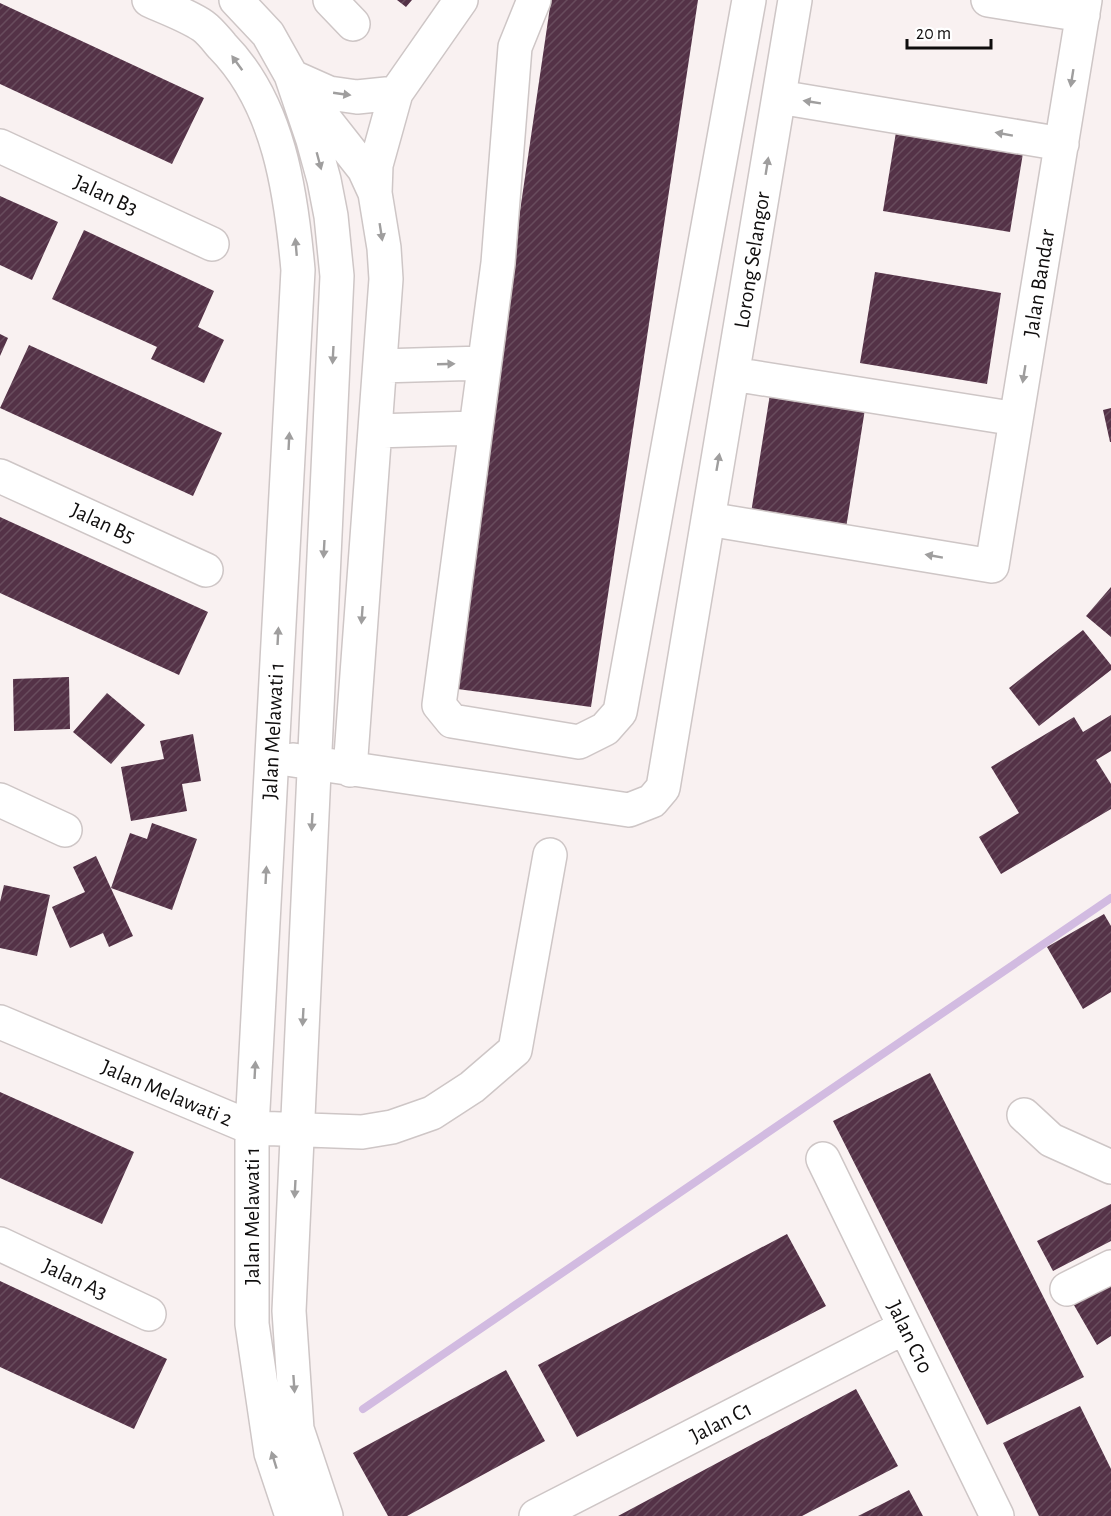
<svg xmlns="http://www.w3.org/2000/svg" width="1111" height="1516" viewBox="0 0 1111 1516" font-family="'Alegreya Sans',sans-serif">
	<defs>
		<pattern id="building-hatch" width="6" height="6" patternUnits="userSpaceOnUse" patternTransform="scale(1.5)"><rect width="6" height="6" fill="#543247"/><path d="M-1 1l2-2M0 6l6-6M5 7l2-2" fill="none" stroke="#684c5d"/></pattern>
	</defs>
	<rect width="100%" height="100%" fill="#f9f1f1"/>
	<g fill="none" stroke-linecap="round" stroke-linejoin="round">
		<path stroke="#d2bbe1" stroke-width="8" d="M363 1409 1111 898"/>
	</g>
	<path fill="url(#building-hatch)" d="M397 0H412L406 7Z
		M551 0H698L591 707 450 688Z
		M0 3 204 98 172 164 0 84Z
		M898 120 1025 141 1010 232 883 211Z
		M0 196 58 222 32 280 0 265Z
		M84 230 214 291 198 327 224 340 204 383 151 359 157 347 52 299Z
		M875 272 1001 293 987 384 860 363Z
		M0 334 8 338 0 356Z
		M29 345 222 433 193 496 0 408Z
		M770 394 865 409 846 528 751 513Z
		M1111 408V442H1110L1103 410Z
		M0 517 208 612 179 675 0 593Z
		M1111 587V637L1086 616Z
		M1083 630 1111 665V670L1039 726 1009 688Z
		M69 677 70 729 14 731 13 679Z
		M107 693 145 725 111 764 73 732Z
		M1111 715V751L1096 760 1111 784V809L1001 874 979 837 1019 813 991 767 1074 717 1083 732Z
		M193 734 201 781 182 784 187 811 131 821 121 767 164 759 160 741Z
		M152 823 197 839 172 910 111 888 130 833 147 839Z
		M96 856 133 936 109 947 103 933 70 948 52 907 85 892 73 867Z
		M4 885 50 895 37 956 0 948V902Z
		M1104 914 1111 926V992L1083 1009 1047 947Z
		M930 1073 1084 1377 987 1425 833 1121Z
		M0 1092 134 1152 102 1224 0 1178Z
		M1111 1204V1241L1053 1271 1037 1241Z
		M787 1234 826 1306 577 1437 538 1365Z
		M1111 1277V1336L1097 1345 1071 1300Z
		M0 1281 167 1359 134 1429 0 1367Z
		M506 1370 545 1441 407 1516H388L353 1453Z
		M856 1389 898 1466 802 1516H618Z
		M1080 1406 1111 1469V1516H1039L1003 1443Z
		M909 1490 923 1516H858L884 1503Z"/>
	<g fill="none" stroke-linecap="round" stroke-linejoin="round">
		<defs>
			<path id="minor" d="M149 0C166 8 187 15 203 26 210 31 216 39 222 46 279 104 291 192 298 270L252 1128V1324L271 1453 292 1516
				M236 0 268 34 291 75 313 140 324 180 331 216 337 276 289 1311 297 1429 326 1516
				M330 0 353 24
				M534 0 515 47 498 263 439 705 452 721 579 742 605 729 620 712 749 0
				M988 0 1083 15
				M293 77 329 93 357 97 396 93
				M779 97 1062 144
				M308 98 364 169 375 193 384 248 386 279 350 770
				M0 146 212 244
				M375 193 376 165 396 93 461 0
				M380 366 484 363
				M733 374 1016 419
				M375 431 475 428
				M0 476 206 570
				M708 519 992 566 1085 0
				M293 760 629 810 652 801 663 788 795 0
				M0 800 65 830
				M0 1022 252 1128 362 1132 392 1127 432 1113 472 1087 515 1050 550 855
				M1024 1115 1051 1140 1111 1167
				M823 1159 997 1516
				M0 1244 149 1314
				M1067 1289 1111 1267
				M536 1516 905 1327"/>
		</defs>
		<use href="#minor" stroke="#cec6c6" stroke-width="36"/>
		<use href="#minor" stroke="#fff" stroke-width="33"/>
	</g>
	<defs><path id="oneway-solid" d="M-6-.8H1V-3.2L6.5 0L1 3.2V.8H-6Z" transform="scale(1.5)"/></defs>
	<g fill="#9f9e9e">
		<use href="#oneway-solid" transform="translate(237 63) rotate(-126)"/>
		<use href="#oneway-solid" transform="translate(1072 78) rotate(99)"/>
		<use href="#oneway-solid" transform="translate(342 94) rotate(8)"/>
		<use href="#oneway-solid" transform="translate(812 102) rotate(-171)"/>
		<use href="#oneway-solid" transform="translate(1004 134) rotate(-170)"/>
		<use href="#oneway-solid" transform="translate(319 161) rotate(75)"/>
		<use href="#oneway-solid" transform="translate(767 166) rotate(-81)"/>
		<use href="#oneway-solid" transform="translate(381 232) rotate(81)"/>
		<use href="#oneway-solid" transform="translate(296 247) rotate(-95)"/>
		<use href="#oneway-solid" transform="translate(333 355) rotate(93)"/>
		<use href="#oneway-solid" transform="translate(446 364) rotate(-2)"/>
		<use href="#oneway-solid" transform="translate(1024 374) rotate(99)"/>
		<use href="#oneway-solid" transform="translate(289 441) rotate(-87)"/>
		<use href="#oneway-solid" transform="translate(718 462) rotate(-80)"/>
		<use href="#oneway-solid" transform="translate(324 549) rotate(93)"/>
		<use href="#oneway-solid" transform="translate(934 556) rotate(-170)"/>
		<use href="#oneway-solid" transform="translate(362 615) rotate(94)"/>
		<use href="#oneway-solid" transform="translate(278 636) rotate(-87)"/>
		<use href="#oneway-solid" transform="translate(312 822) rotate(93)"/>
		<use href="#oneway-solid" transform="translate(266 875) rotate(-87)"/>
		<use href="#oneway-solid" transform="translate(303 1017) rotate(93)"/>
		<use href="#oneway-solid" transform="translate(255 1070) rotate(-87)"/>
		<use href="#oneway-solid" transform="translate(295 1189) rotate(93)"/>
		<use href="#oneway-solid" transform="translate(294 1384) rotate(86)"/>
		<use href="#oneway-solid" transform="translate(274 1460) rotate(-107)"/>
	</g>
	<g text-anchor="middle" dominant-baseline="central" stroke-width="6" stroke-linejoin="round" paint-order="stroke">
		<g font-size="22" fill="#0f0d0d" stroke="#fff">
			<text transform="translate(106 195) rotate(25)">Jalan B3</text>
			<text transform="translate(752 260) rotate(-81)">Lorong Selangor</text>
			<text transform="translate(1039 283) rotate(-81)">Jalan Bandar</text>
			<text transform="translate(103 523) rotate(25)">Jalan B5</text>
			<text transform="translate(273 731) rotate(-87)">Jalan Melawati 1</text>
			<text transform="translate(167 1093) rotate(23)">Jalan Melawati 2</text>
			<text transform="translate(252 1216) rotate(-90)">Jalan Melawati 1</text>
			<text transform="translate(75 1279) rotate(25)">Jalan A3</text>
			<text transform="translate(910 1337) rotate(64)">Jalan C10</text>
			<text transform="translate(721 1422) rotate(-27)">Jalan C1</text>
		</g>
	</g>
	<path d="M907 39v9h84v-9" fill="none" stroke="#0f0d0d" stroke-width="3"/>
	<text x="916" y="39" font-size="18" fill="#0f0d0d" stroke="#ffffff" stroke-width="4.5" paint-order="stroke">20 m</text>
</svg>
